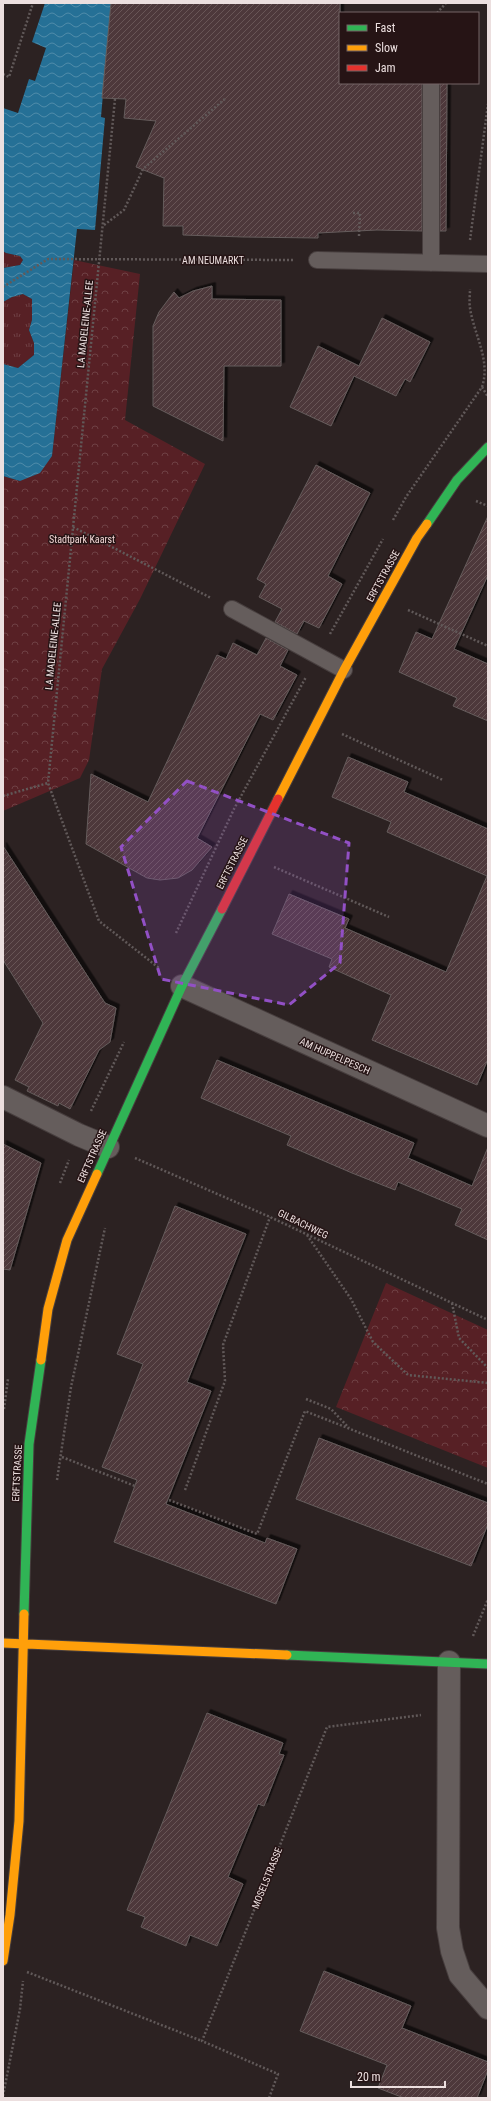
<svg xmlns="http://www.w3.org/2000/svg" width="491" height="2101" viewBox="0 0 491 2101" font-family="'Roboto Condensed',sans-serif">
	<defs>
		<pattern id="grass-tufts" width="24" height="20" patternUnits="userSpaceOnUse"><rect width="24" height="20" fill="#572025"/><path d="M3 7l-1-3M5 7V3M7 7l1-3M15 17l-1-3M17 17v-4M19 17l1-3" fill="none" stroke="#6f4044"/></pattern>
		<pattern id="park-crowns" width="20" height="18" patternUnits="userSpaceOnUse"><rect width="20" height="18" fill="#572025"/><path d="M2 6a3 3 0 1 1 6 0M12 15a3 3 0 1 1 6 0" fill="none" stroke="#6f4044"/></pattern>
		<pattern id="water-waves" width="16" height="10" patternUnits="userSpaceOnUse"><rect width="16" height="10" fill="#257096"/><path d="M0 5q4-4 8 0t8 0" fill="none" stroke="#4f8ba9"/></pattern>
		<pattern id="building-hatch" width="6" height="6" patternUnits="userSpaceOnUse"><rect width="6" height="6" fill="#4d383a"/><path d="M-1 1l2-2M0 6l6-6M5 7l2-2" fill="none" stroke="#675456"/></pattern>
		<filter id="shadow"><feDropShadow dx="3.5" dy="-3.5" stdDeviation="0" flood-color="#0009"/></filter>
	</defs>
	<rect width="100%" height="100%" fill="#2c2222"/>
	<path fill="url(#grass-tufts)" d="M3 251 6 253 20 256 23 260 20 265 3 268Z
		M23 294 32 299V320L29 330 34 343V355L18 368 3 364V302L12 297Z"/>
	<path fill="url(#park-crowns)" d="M74 260 140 274 125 420 205 464 140 599 102 669 89 760 80 778 3 811V476L20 481 52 456Z
		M386 1283 488 1330V1468L336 1407Z"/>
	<path fill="url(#water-waves)" d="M45 3H111L101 117 105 118 95 230 77 229 52 456 40 473 20 481 3 476V364L18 368 34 355V343L29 330 32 320V299L23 294 12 297 3 302V268L20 265 23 260 20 256 6 253 3 251V108L18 113 29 79 35 81 46 48 32 42Z"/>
	<path fill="url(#building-hatch)" stroke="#655c5c" filter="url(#shadow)" d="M111 3H340V83H422V231L377 230 318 233V238L243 237 183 235V226H163L164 178 136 167 156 121 124 118 126 99 102 98Z
		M440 83H447L446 231H440Z
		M212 286V299L281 300V366H224L223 441 153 406V326L159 312 174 292 179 298 193 291Z
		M382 318 430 342 410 382 405 379 396 396 354 376 331 426 290 407 318 346 359 366Z
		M316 465 370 493 328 576 342 584 319 628 304 621 297 634 275 622 282 609 259 597 266 584 257 579Z
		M488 516V575L454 649 488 664V721L453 706 457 698 399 672 416 632 432 639Z
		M266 638 288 650 280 666 297 675 273 720 260 714 197 838 212 847 192 870 178 878 160 880 147 878 86 844 91 774 148 802 217 655 226 659 233 643 257 655Z
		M348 757 408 782 404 792 488 829V1059L477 1085 372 1040 391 995 329 967 332 959 272 934 289 894 349 919 345 928 446 972 487 876 387 832 391 822 332 797Z
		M3 846 105 1003 116 1008 110 1042 99 1050 70 1109 59 1103 58 1106 27 1091 29 1087 15 1080 43 1023 3 960Z
		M217 1060 414 1143 408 1158 472 1186 488 1147V1240L455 1225 462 1209 398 1182 395 1190 352 1173 287 1145 291 1136 201 1098Z
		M3 1144 41 1163 10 1270 3 1269Z
		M175 1206 246 1234 187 1382 211 1391 166 1504 265 1543 267 1538 297 1549 276 1604 114 1542 137 1480 102 1467 143 1364 117 1354Z
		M319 1438 488 1503V1524L471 1566 296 1499Z
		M207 1713 283 1743 279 1754 284 1755 264 1806 258 1804 228 1877 243 1884 217 1946 190 1935 186 1946 141 1927 145 1917 127 1910Z
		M324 1971 411 2006 402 2028 488 2062V2070L477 2098H404L378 2088 387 2065 300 2031Z"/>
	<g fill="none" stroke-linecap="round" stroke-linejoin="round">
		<defs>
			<path id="lane" d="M431 83V263
				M317 260 488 264
				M232 609 344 670"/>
			<path id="street" d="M182 986 488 1126
				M3 1097 79 1135 108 1147
				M449 1662 448 1928 452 1951 460 1975 488 2008"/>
			<path id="fast" d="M427 524 457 480 488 447
				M97 1174 182 986 222 909
				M24 1614 29 1444 41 1360
				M287 1655 488 1664"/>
			<path id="slow" d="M278 799 344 670 417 538 427 524
				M41 1360 48 1309 67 1240 97 1174
				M3 1643 287 1655
				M3 1961 10 1915 19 1821 24 1614"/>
			<path id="jam" d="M222 909 278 799"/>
		</defs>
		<use href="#lane" stroke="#473e3e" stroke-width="18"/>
		<use href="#street" stroke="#473e3e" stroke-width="24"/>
		<use href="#fast" stroke="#473e3e" stroke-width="11"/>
		<use href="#slow" stroke="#473e3e" stroke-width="11"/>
		<use href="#jam" stroke="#473e3e" stroke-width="11"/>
		<path stroke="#615959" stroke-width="2.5" stroke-dasharray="2 2" stroke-linecap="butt" d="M437 13 446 3
			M3 74 9 77 33 3
			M115 99 48 783 99 921 159 968
			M353 213H360L359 236
			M104 225 124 210 143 169 226 98
			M470 240 488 104
			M3 287 48 259 293 260
			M482 387 488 397
			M476 501 488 506
			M393 520 406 497 482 387C491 360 474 335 470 308 469 302 470 295 470 289
			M73 527 211 598
			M408 610 488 646
			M330 634 383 539
			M342 734 443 780
			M3 796 48 783
			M274 867 389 917
			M176 933 234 809 306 677
			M91 1111 124 1042
			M135 1158 270 1217 488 1320
			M60 1183 69 1160
			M307 1235 351 1299 373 1342 408 1375 488 1383
			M452 1303 459 1338 488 1368
			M306 1399 331 1409 349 1428
			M4 1409 8 1379
			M62 1457 135 1486
			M57 1480 71 1387 105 1228
			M185 1490 225 1381 223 1345 270 1217
			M169 1500 257 1534 305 1411 488 1484
			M473 1636 488 1599
			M27 1972 202 2041
			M3 2096 20 2009 23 1981
			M269 2098 278 2074 202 2041 327 1727 421 1715"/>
		<use href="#lane" stroke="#655d5c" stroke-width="16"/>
		<use href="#street" stroke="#655d5c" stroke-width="22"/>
		<use href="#fast" stroke="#30b455" stroke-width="9"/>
		<use href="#slow" stroke="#ff9f0a" stroke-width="9"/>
		<use href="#jam" stroke="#e5322d" stroke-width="9"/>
	</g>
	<path fill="#9250c5" fill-opacity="0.2" stroke="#9250c5" stroke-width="3" stroke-dasharray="8 5" stroke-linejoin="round" d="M187 781 349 843 340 963 289 1005 161 979 121 847Z"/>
	<g text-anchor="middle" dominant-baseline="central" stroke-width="3" stroke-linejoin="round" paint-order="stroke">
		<g font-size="10" fill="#ecdfdf" stroke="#261415">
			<text x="213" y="260">AM NEUMARKT</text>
			<text transform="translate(85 324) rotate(-84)">LA MADELEINE-ALLEE</text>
			<text transform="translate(383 576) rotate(-61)">ERFTSTRASSE</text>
			<text transform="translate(53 646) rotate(-84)">LA MADELEINE-ALLEE</text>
			<text transform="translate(232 863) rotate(-63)">ERFTSTRASSE</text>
			<text transform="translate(335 1056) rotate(24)">AM HUPPELPESCH</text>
			<text transform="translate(92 1156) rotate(-66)">ERFTSTRASSE</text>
			<text transform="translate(303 1224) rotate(26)">GILBACHWEG</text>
			<text transform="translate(17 1473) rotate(-87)">ERFTSTRASSE</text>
			<text transform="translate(267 1878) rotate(-68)">MOSELSTRASSE</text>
		</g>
		<g font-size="10" fill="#f4d8d7" stroke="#261415">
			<text x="82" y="539">Stadtpark Kaarst</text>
		</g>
	</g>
	<rect width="491" height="2101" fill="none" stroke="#ecdfdf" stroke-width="8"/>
	<rect x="339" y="12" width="140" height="72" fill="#261415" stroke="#756566"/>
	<rect x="347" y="25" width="20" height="6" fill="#30b455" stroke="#756566"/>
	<text x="375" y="32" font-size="12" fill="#ecdfdf">Fast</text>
	<rect x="347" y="45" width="20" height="6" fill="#ff9f0a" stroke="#756566"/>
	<text x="375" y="52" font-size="12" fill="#ecdfdf">Slow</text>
	<rect x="347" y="65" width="20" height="6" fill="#e5322d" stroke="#756566"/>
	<text x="375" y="72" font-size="12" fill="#ecdfdf">Jam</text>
	<path d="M351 2081v6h94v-6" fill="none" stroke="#ecdfdf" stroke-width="2"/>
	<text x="357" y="2081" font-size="12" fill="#ecdfdf" stroke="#261415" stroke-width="3" paint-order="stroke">20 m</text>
</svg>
